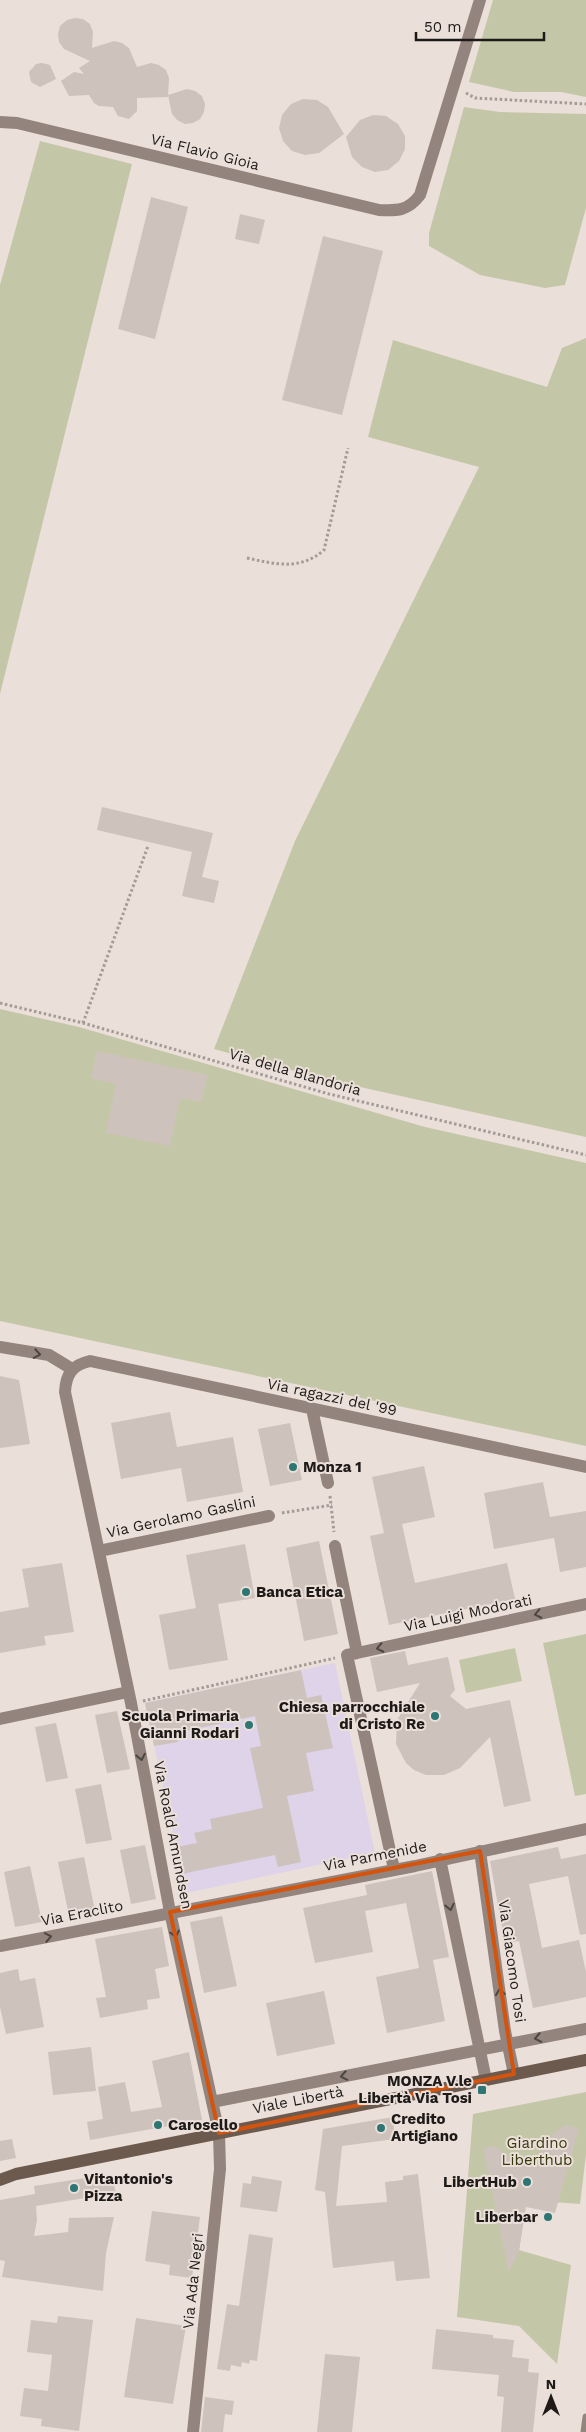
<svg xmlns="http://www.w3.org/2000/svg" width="586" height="2432" viewBox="0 0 586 2432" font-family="'Work Sans',sans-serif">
	<rect width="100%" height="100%" fill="#ebdfd9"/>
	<path fill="#ded3e8" d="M335 1663 375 1853 186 1893 145 1703Z"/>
	<path fill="#c4c7a7" d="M493 0H586V97L561 92H514L469 82Z
		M464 107 500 112 586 114V208L565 285 545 288 480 275 429 246V233Z
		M40 141 132 164 0 694V285Z
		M586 338V1137L324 1079 214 1049 295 841 479 467 368 437 393 340 547 387 562 348Z
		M0 1009 79 1027 425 1127 586 1163V1446L0 1321Z
		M586 1634V1794L575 1796 543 1643Z
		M515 1648 522 1681 466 1693 459 1660Z
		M586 2092V2155L580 2204 526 2200 519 2250 571 2265 557 2364 519 2326 457 2317 473 2114Z"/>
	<path fill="#cec2bc" d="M75 18 83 19 90 24 93 32 92 48 114 41 122 43 129 48 137 67 151 63 159 65 166 70 169 78 168 97 137 98V111L129 119 118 116 113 107 99 106 94 103 89 95 69 96 61 81 74 72 84 74 79 68 90 61 64 49 59 42 58 34 60 26 67 20Z
		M42 63 50 65 56 79 40 87 31 82 29 72 36 64Z
		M187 89 195 91 202 96 205 104 204 112 200 119 193 123 185 124 177 120 172 114 168 95Z
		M303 99 317 100 328 107 344 134 319 153 305 155 292 151 283 141 279 128 282 115 291 104Z
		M373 115 386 116 398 124 405 136V149L399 161 388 170 375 172 362 167 352 157 346 137 360 120Z
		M151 197 188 207 155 339 118 329Z
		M240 214 265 220 259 244 235 239Z
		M323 236 383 251 342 415 282 400Z
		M102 807 213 833 202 877 219 881 214 903 182 896 192 852 97 830Z
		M97 1051 208 1075 201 1102 180 1098 170 1146 106 1133 116 1084 91 1078Z
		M0 1376 19 1380 30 1444 0 1448Z
		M170 1412 177 1447 233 1437 243 1492 187 1502 181 1468 121 1479 111 1423Z
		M290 1423 302 1480 270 1486 258 1429Z
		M424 1466 435 1517 402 1524 415 1583 507 1563 515 1599 389 1625 370 1536 384 1533 372 1477Z
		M543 1482 550 1517 586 1511V1567L560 1572 554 1538 494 1549 484 1493Z
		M319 1541 338 1634 304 1641 286 1548Z
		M245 1544 255 1598 218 1604 228 1660 169 1670 159 1615 196 1608 186 1555Z
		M62 1563 74 1632 44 1636 46 1645 0 1653V1612L29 1607 22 1569Z
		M405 1651 408 1665 448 1657 455 1690 450 1696 466 1709 510 1700 531 1801 504 1807 490 1737 460 1768 444 1775H426L414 1770 406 1763 396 1744 397 1720 420 1683 377 1692 370 1658Z
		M301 1670 307 1698 321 1695 333 1748 306 1753 314 1791 287 1796 301 1862 278 1867 275 1855 181 1874 176 1847 197 1843 194 1833 212 1829 210 1819 263 1808 250 1748 261 1746 255 1716 176 1733 178 1742 154 1746 145 1703Z
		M117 1711 130 1769 107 1773 95 1715Z
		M56 1723 68 1778 46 1782 35 1727Z
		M101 1784 112 1840 86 1844 75 1789Z
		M145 1845 156 1899 131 1904 120 1850Z
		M558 1847 561 1859 586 1854V1934L580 1935 568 1876 529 1884 542 1948 579 1940 586 1972V1997L533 2008 519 1941 505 1944 490 1861Z
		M84 1857 95 1911 69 1916 58 1862Z
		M30 1866 42 1922 15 1927 4 1872Z
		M432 1871 449 1957 433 1960 445 2021 387 2033 376 1977 419 1968 406 1903 365 1911 373 1952 315 1963 303 1908 367 1895 365 1885Z
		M222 1916 237 1986 204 1993 190 1922Z
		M162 1927 169 1966 155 1969 160 1998 147 2000 148 2009 100 2018 96 1998 106 1997 95 1939Z
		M18 1969 20 1981 35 1978 44 2027 6 2034 0 2007V1973Z
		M324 1991 335 2044 277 2056 266 2003Z
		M91 2047 96 2091 53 2095 48 2052Z
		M189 2052 202 2120 90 2140 87 2122 103 2119 98 2087 125 2082 131 2112 162 2107 152 2061Z
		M393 2117 395 2139 342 2146 336 2206 387 2202 385 2182 403 2180V2176L418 2174 430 2278 396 2281 394 2261 333 2268 325 2192 315 2190 323 2129Z
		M565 2125 579 2129 555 2213 526 2207 519 2251 509 2272 483 2148 495 2146 517 2163 538 2158 549 2138Z
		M12 2139 16 2158 0 2161V2141Z
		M111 2174 116 2193 36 2206 37 2220 34 2236 68 2232 69 2218 114 2217 106 2253 103 2291 2 2277 5 2261 0 2260V2200L35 2194 34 2186Z
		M252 2176 282 2181 277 2212 240 2207 243 2183 251 2184Z
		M152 2211 200 2217 192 2278 169 2275 170 2265 145 2261Z
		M249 2234 273 2238 257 2361 250 2360 249 2364 242 2362 241 2367 231 2365 230 2371 217 2369 227 2304 239 2306Z
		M58 2316 93 2320 79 2431 41 2426 42 2419 20 2416 24 2388 48 2391 52 2355 27 2352 31 2320 57 2323Z
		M136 2318 186 2326 173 2404 124 2397Z
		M436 2329 493 2335V2338L514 2340 512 2357 529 2359 528 2372 539 2373 533 2432H501L504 2397 497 2396 499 2375 432 2369Z
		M325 2354 360 2357 352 2432H317Z
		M205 2397 234 2401 232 2415 225 2414 223 2432H201Z"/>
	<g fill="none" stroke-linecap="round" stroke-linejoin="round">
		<path stroke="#a49b96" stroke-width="3" stroke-dasharray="2.5 2.5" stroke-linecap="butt" d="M466 93 475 98 586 104
			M247 558C275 564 300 571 324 550L348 448
			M0 1003 83 1023 329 1094 586 1155
			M83 1023 148 846
			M330 1496 334 1532
			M282 1513 332 1505
			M143 1701 335 1658"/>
		<path stroke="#93857d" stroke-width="7" d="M584 2432 586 2417"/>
		<path stroke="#93857d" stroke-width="12" d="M0 122 17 123 379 210C397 211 408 211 420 195L480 0
			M0 1347 49 1355 72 1369
			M312 1409 328 1483
			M335 1546 357 1653 347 1655 394 1869
			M99 1551 269 1516
			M357 1653 586 1604
			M0 1719 128 1692
			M480 1851 505 2031 514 2074
			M440 1859 486 2080
			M0 1946 415 1866 586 1829
			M212 2102 586 2029
			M193 2432 220 2169 219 2133 170 1912 131 1703 65 1392C66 1374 72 1365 90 1361L586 1467"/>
		<path stroke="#6d5a4e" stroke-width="12" d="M0 2180 16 2174 586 2060"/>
	</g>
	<defs><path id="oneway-chevron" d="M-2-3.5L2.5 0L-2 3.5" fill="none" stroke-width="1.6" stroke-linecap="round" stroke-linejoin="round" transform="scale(1.25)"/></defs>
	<g stroke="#4d4540">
		<use href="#oneway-chevron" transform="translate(37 1354) rotate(10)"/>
		<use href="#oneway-chevron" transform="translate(538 1614) rotate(168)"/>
		<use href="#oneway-chevron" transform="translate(380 1648) rotate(168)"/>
		<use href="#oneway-chevron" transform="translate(141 1757) rotate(79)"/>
		<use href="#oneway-chevron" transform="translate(450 1907) rotate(78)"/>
		<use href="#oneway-chevron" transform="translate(175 1934) rotate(78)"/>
		<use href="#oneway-chevron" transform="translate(48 1937) rotate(-11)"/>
		<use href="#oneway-chevron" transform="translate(500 1992) rotate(-98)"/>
		<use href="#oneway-chevron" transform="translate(538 2038) rotate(169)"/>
		<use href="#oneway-chevron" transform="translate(344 2076) rotate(169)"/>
	</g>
	<path fill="none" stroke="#d4530d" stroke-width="4" stroke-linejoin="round" d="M480 1851 514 2074 219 2133 170 1912Z"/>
	<g fill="#2d7673" stroke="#ebdfd9" stroke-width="2">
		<circle cx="293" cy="1467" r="5"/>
		<circle cx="246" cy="1592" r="5"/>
		<circle cx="435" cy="1716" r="5"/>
		<circle cx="249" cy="1725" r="5"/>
		<rect x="477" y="2085" width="10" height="10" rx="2.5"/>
		<circle cx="158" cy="2125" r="5"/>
		<circle cx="381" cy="2128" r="5"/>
		<circle cx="527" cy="2182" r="5"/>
		<circle cx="74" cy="2188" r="5"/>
		<circle cx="548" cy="2217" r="5"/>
	</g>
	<g text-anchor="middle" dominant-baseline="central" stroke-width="4" stroke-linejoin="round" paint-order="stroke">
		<g font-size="15" fill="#1e1a18" stroke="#ebdfd9">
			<text transform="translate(205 152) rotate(14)">Via Flavio Gioia</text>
			<text transform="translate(295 1072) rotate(16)">Via della Blandoria</text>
			<text transform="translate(332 1397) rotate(12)">Via ragazzi del '99</text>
			<text transform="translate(181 1517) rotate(-12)">Via Gerolamo Gaslini</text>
			<text transform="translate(468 1613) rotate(-12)">Via Luigi Modorati</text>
			<text transform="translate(173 1835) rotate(79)">Via Roald Amundsen</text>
			<text transform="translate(375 1856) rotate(-11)">Via Parmenide</text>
			<text transform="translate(82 1913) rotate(-11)">Via Eraclito</text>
			<text transform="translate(512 1961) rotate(82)">Via Giacomo Tosi</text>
			<text transform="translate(298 2100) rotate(-11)">Viale Libertà</text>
			<text transform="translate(193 2281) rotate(-84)">Via Ada Negri</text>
		</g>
		<g font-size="15" font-weight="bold" fill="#1e1a18" stroke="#ebdfd9" text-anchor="start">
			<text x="303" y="1467">Monza 1</text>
			<text x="256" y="1592">Banca Etica</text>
			<text x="425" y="1707" text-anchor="end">Chiesa parrocchiale<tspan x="425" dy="17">di Cristo Re</tspan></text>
			<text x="239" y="1716" text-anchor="end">Scuola Primaria<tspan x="239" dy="17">Gianni Rodari</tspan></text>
			<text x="472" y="2081" text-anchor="end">MONZA V.le<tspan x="472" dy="17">Libertà Via Tosi</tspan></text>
			<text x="391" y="2119">Credito<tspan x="391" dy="17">Artigiano</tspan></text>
			<text x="168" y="2125">Carosello</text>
			<text x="84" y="2179">Vitantonio's<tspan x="84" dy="17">Pizza</tspan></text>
			<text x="517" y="2182" text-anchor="end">LibertHub</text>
			<text x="538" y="2217" text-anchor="end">Liberbar</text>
		</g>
		<g font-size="15" fill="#37390e" stroke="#ebdfd9">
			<text x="537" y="2143">Giardino<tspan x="537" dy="17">Liberthub</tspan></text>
		</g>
	</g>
	<g transform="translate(551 2397)" stroke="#ebdfd9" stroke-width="4" paint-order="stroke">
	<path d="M0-4L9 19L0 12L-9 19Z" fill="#1e1a18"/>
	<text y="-8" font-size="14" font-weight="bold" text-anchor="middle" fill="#1e1a18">N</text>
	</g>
	<path d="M416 32v8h128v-8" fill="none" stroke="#1e1a18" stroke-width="2.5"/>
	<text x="424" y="32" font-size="15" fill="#1e1a18" stroke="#ebdfd9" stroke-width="4" paint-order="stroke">50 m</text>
</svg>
